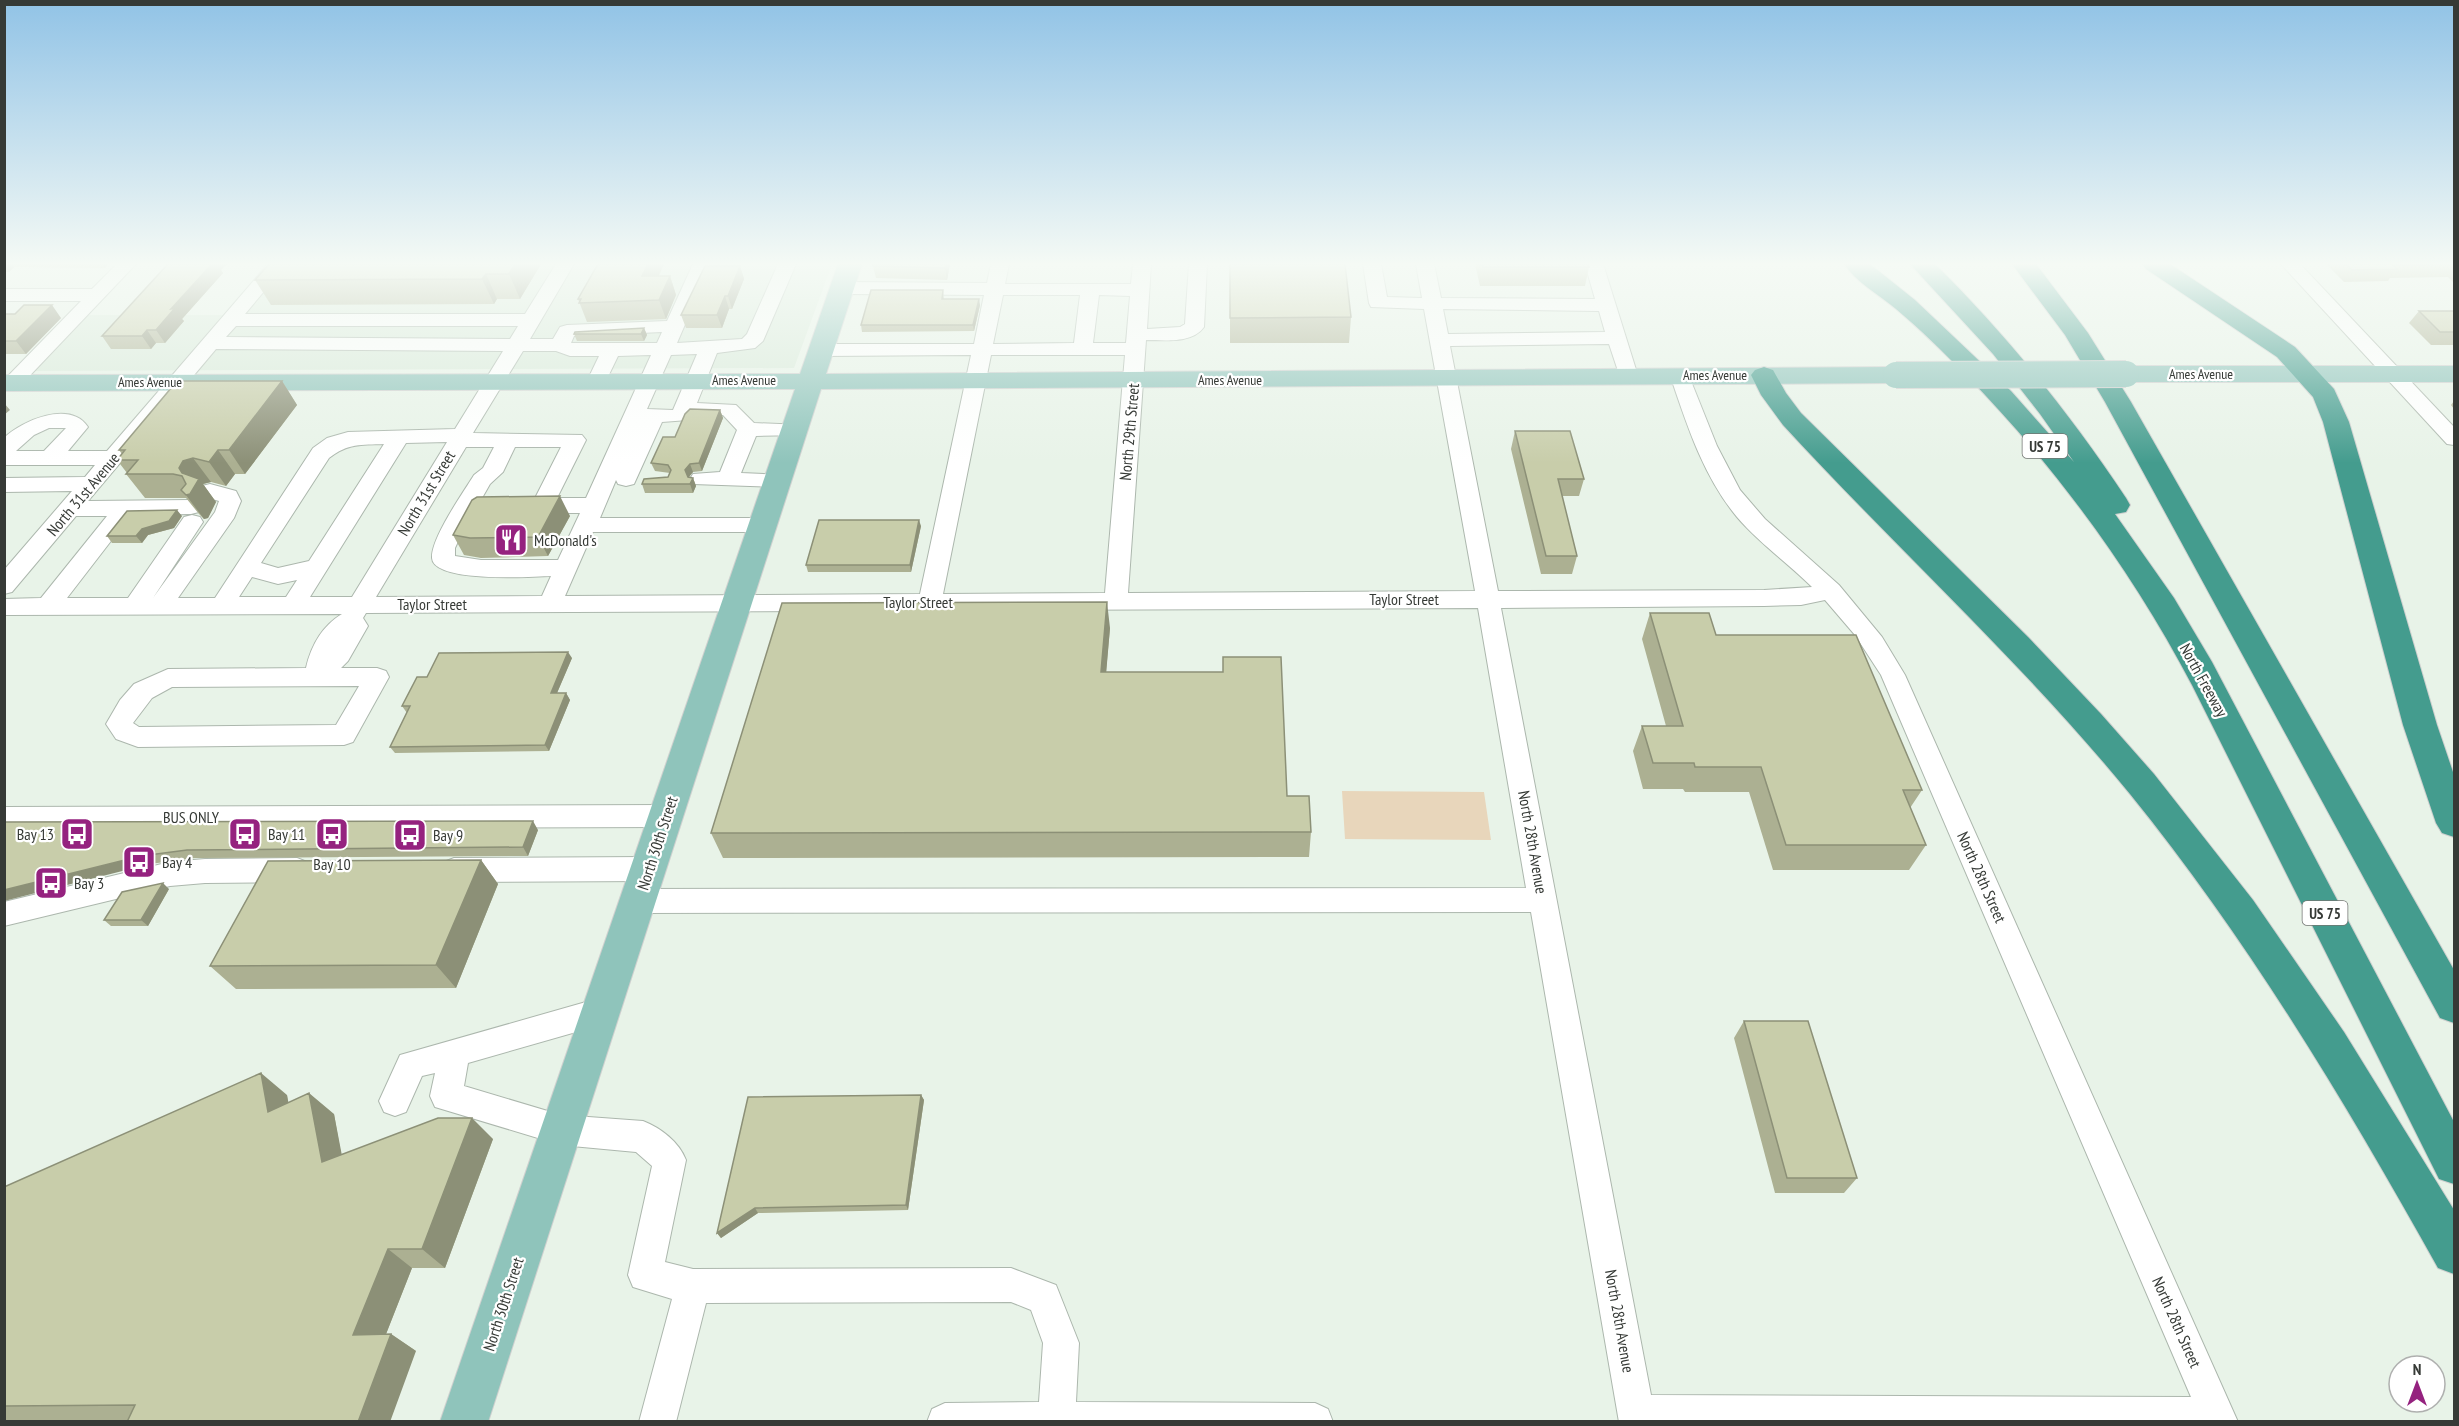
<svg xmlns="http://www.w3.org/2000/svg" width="2459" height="1426" viewBox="0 0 2459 1426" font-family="'PT Sans Narrow',sans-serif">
	<rect width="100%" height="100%" fill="#e8f3e8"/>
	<path fill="#d9eada" d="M286 264H832L794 368 29 371 86 315H243Z"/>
	<path fill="#e8d6bb" d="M1342 791 1484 792 1491 840 1345 839Z"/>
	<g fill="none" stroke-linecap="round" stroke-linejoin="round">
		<defs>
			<path id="minor" d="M117 264H136L19 387H5V379L81 301H4V289H92Z
				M268 264H287L245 314H525L556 264H574L530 339H553L560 327 567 325 667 321 693 264H711L677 343 742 339 747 334 778 264H796L763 341 755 348 717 353 697 403 736 405 754 423 803 425 806 430 803 435 756 436 741 473 787 475 790 480 787 485 779 487 693 484 690 479 693 474 720 472 737 430 723 415H692L688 420 662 422 634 484 626 486 618 484 616 480 600 518H764L772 520 775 525 772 530 764 532H593L565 596 920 594 971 355 822 356 815 354 812 350 815 346 822 344H974L984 295 843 294 836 292 834 288 836 284 843 282 987 283 991 264H1009L1005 284H1131L1133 264H1151L1147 329 1180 327 1185 324 1189 264H1207L1204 327C1192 344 1164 340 1146 340L1128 593 1475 591 1424 309 1371 307 1369 303 1363 264H1381L1387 297 1422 298 1416 264H1434L1441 298 1595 299 1585 264H1603L1638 376 1635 380H1621L1609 344 1450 346 1498 591 1764 590 1812 587C1788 563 1759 543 1737 517 1703 476 1687 425 1670 375L1673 371H1687L1717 446 1740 490 1765 519 1839 585 1882 637 1905 675 2238 1422H1619L1531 912 638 913 628 910 624 901 628 892 638 889 1526 888 1478 608 366 613 363 618 368 626 348 661 341 668H377L386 671 389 677 353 742 344 745 138 747 116 739 106 724 120 700 134 684 168 669 306 668C311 646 322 626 342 614L4 615V599L41 598 107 516H76L12 592 4 594V570L72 491 4 492V478L85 477 95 465H4V438C23 420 70 400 88 427L68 451H107ZM1003 295H1080L1074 343 993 344ZM1099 295 1130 296 1126 343H1093ZM1443 309 1599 311 1605 332 1448 334ZM236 326H518L510 339 226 337ZM662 332 657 343H571L574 336ZM216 349 503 351 455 429 348 432 327 438 313 448 215 598H178L234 518 241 501 236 491 210 484 202 486 199 491 202 496 219 501 215 512 153 598 203 522 200 517 192 515 184 517 128 598H67L131 515 191 514 199 512 202 507 199 502 191 500 88 501ZM523 351H556L570 356H599L587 381 590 385H604L618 356 651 355 586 498H557L586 440 582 435 473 433ZM697 354 673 410 647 409 671 355ZM991 355H1125L1105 593 943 594ZM49 428H66L44 451H16L34 435ZM447 442 352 597H310L406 443ZM384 444 309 561 278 568 261 563 329 458C348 443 361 445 384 444ZM466 447H494L483 468 474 475C463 493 431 538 432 558 433 583 532 577 551 576L542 596 376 597ZM515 447H561L531 506 534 511 542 513H580L558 560H481L455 556V548L461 535 490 484 503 472ZM252 577 278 584 297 580 286 597H239ZM1825 600 1855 635 1881 675 2191 1397 1651 1395 1501 608 1764 606 1801 605ZM359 686 336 725 139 727 133 723 152 698 172 687Z
				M2281 264H2300L2454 427V445L2447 444Z
				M666 805 676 808 680 816 676 824 666 827 4 829V807Z
				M648 857 658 861 662 869 658 877 648 881 454 882 444 878 440 870 444 862 454 858Z
				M297 858 307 862 311 870 307 878 297 882 205 883 170 886 4 926V902L170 862 205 859Z
				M600 998 611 1002 615 1012 611 1022 468 1063 464 1086 561 1115 643 1121C661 1128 679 1142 686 1160L665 1262 693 1269 1011 1268 1056 1285 1079 1343 1076 1402 1315 1403 1328 1409 1333 1422H927L932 1409 945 1403 1039 1402 1043 1343 1031 1310 1011 1302 706 1303 676 1422H639L672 1299 633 1287 628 1275 652 1166 636 1152 561 1145 435 1107 430 1096 435 1073 422 1076 406 1112 395 1116 384 1112 379 1101 400 1055Z"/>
			<path id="major" d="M838 264H862L826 374 1896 367 1905 370 1909 375 1905 380 1896 383 821 389 488 1422H440L795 389 4 391V375L800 374Z
				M2126 366H2454V382H2126L2117 379 2113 374 2117 369Z"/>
			<path id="highway" d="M1844 264H1870L1915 300 2011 391 2074 462 2040 414 1993 354 1910 264H1935C2007 335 2070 414 2126 498L2130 505 2126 512 2115 514 2174 598 2212 662 2454 1122V1184L2439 1179 2192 685C2132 571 2055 466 1965 374 1943 352 1920 329 1896 309 1879 295 1856 282 1844 264Z
				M2012 264H2036L2088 333 2131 402 2454 970V1023L2440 1018 2105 402 2065 335Z
				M2142 264H2170L2295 347 2334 389 2349 422 2437 725 2454 775V837L2442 833 2436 823 2403 725 2323 422 2313 397 2277 357 2146 269Z
				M1764 367 1773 370 1786 393 1801 413 2028 637 2101 714 2154 774 2253 900 2344 1032 2454 1210V1274L2438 1268C2346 1103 2249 941 2130 794 2023 663 1897 549 1783 425L1761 395 1751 375 1755 370Z"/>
		</defs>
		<use href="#minor" stroke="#acb7ad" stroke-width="2"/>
		<use href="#major" stroke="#cfd0cf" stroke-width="2"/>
		<use href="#highway" stroke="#cfd0cf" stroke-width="2"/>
		<use href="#minor" fill="#fff" fill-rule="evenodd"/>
		<use href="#major" fill="#8fc4bb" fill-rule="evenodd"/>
		<use href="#highway" fill="#449c8e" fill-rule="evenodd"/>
		<defs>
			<path id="major-bridge" d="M1896 375 2126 374"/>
		</defs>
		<use href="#major-bridge" stroke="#cfd0cf" stroke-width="28" stroke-linecap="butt"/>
		<use href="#major-bridge" stroke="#8fc4bb" stroke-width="26"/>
	</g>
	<path fill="#acb092" d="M4 264H108L105 268 14 267 9 272H4Z
		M541 264 520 299H497L494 304 271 305 255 280Z
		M664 264 659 276H670L676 295 666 319 587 322 578 299Z
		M950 264 947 280 876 278 873 266Z
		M1230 264 1351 317 1349 343H1230Z
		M1475 264H1588L1589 267 1585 286H1480Z
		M2326 264H2454V283L2448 277 2390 278 2388 281 2344 282Z
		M740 266 744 279 732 309H729L722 328H686L681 315Z
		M221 270 223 273 182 319 184 321 165 343H156L151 349H111L102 336Z
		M943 290 944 299 980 305 974 331 862 332 861 325Z
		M2419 311H2454V345H2431L2409 323Z
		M4 314H15L61 318 26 354H4Z
		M644 328 647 335 644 341H577L574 334Z
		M282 381 297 405 245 474H235L226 486 211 482 203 484 216 502 208 518 204 519 199 514 186 498H145L126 474 127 473 117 460 122 454 119 450Z
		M2454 401V409L2451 405Z
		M720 410 723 418 702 471 693 472 689 477 693 478 696 486 693 493H645L642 484 668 477 670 473 655 471 651 463 675 437Z
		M1515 431 1584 479 1579 496H1562L1577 556 1572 574H1541L1511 449Z
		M182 516 174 528 148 535 142 543H112L107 536Z
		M570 516 548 556 481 558 464 555 453 535Z
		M921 526 911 572H808L806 565Z
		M1650 613 1716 635 1922 790 1910 808 1926 845 1909 870H1773L1749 792H1685L1683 789H1643L1633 751 1642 726H1666L1642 639Z
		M1110 628 1106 672 1287 796 1311 832 1309 857 723 858 711 833Z
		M572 658 557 693H566L570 700 549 751 395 753 390 747 407 713 402 706 427 677Z
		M4 822 538 830 528 856 195 858 150 864Z
		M481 860 498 884 456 988 236 989 210 966Z
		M169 889 148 926H111L104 920Z
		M1744 1021 1857 1178 1844 1193H1775L1734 1038Z
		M287 1095 288 1103 334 1114 341 1154 493 1139 445 1268H412L386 1334H391L416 1351 128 1420 4 1421V1187Z
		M921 1095 924 1100 908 1210 758 1213 721 1238 717 1233Z"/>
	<path fill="#8c9077" d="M4 264H12L14 267 9 272 4 266Z
		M102 264H108L105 268Z
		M212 264H227L221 270 223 273 182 319 184 321 165 343 156 330 171 309Z
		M515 264H541L520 299 509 274Z
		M648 264H664L649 295 642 276Z
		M946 264H950L947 280 945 268Z
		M740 266 744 279 732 309 728 296Z
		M486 274 497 299 494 304 482 279Z
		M670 276 676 295 666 319 659 300Z
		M725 296 729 309 722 328 717 315Z
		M979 299 980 305 974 331 973 325Z
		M52 305 61 318 26 354 16 341Z
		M644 328 647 335 644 341 641 334Z
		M147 330 156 343 151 349 142 336Z
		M282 381 297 405 245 474 229 450Z
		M4 403 10 410 4 415Z
		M720 410 723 418 702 471 699 463Z
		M218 450 235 474 226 486 209 462Z
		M193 458 211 482 203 484 216 502 208 518 204 519 186 495 190 494 179 468 183 461Z
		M690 464 693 472 688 478 685 470Z
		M693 478 696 486 693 493 690 484Z
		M560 496 570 516 548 556 538 537Z
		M177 510 182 516 174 528 148 535 142 543 136 536 142 529Z
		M919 520 921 526 911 572 910 565Z
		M1107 602 1110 628 1104 698 1101 672Z
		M568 652 572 658 554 700 551 693Z
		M566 693 570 700 549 751 545 745Z
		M533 821 538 830 528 856 523 847Z
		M141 856 150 864 4 901V890Z
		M481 860 498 884 456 988 436 965Z
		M163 883 169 889 148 926 141 920Z
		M261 1073 287 1095 294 1133 268 1112Z
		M309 1093 334 1114 347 1182 322 1162Z
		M921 1095 924 1100 908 1210 906 1205Z
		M472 1118 493 1139 445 1268 422 1249Z
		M755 1208 758 1213 721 1238 717 1233Z
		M388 1249 412 1268 379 1352 353 1335Z
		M391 1334 416 1351 390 1422H358Z"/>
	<path fill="#c8cdaa" stroke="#8c9077" stroke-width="1.5" d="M168 264H212L171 309 175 308 156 330H147L142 336H102Z
		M269 264H515L509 274H486L482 279 255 280Z
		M598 264H648L642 276H670L659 300 579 303 581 299H578Z
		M873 264H946L945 268 873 266Z
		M1230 264H1345L1351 317 1230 318Z
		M1482 264H1588L1589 267H1483Z
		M2346 264H2454L2393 265 2397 269 2352 270Z
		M705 266H740L728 296H725L717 315H681Z
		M871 290H943L942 299H979L973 325H861Z
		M24 305H52L16 341H4V314H15Z
		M2419 311H2454V332H2440Z
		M644 328 641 334H574L575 332Z
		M177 381H282L229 450H218L209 462 193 458 183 461 179 468 182 473 199 479 190 494 186 495 181 490 186 484 182 476 173 474H126L138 460H117L125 450H119Z
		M690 409 720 410 699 463 690 464 685 470 688 477 693 478 690 484H642L644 479 668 477 671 470 668 465 651 463 663 437H675L685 414Z
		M1515 431H1570L1584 479H1558L1577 556H1546Z
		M560 496 538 537 470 538 453 535 472 500 477 497Z
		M177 510 169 521 142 529 136 536H107L127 511Z
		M819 520H919L910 565H806Z
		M1107 602 1101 672H1223V657H1281L1287 796H1309L1311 832 711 833 782 603Z
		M1650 613H1709L1716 635H1856L1922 790H1903L1926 845H1786L1761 767H1695L1694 763H1653L1642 726H1683Z
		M568 652 551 693H566L545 745 390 747 410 706H402L417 677H427L439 653Z
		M533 821 523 847 187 850 141 856 4 890V822Z
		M481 860 436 965 210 966 268 861Z
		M163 883 141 920H104L122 892Z
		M1744 1021H1808L1857 1178H1787Z
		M261 1073 268 1112 309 1093 322 1162 438 1118H472L422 1249H388L353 1335 391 1334 358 1422H127L135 1405 4 1406V1187Z
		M921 1095 906 1205 755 1208 717 1233 748 1097Z"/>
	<linearGradient id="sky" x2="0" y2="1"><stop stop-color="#91c3e6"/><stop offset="0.57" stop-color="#f5faf5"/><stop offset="1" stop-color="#f5faf5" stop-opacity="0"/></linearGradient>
	<rect width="2459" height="463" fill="url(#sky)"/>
	<defs>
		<symbol id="restaurant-square" viewBox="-11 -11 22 22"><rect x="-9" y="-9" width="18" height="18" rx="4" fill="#95227f" stroke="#fff"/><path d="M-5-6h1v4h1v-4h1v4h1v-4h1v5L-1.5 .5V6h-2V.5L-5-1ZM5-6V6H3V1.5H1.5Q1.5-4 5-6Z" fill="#fff"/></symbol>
		<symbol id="bus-square" viewBox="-11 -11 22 22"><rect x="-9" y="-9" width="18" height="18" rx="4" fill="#95227f" stroke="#fff"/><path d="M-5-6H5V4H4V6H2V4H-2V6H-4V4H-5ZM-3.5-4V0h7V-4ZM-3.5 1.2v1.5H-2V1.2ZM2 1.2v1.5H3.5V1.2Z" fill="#fff"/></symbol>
	</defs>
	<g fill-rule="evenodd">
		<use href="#restaurant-square" x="492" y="521" width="38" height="38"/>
		<use href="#bus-square" x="58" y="815" width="38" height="38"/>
		<use href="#bus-square" x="226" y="815" width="38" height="38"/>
		<use href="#bus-square" x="313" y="815" width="38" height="38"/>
		<use href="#bus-square" x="391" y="816" width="38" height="38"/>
		<use href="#bus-square" x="120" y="843" width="38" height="38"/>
		<use href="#bus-square" x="32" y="864" width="38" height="38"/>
	</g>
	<g text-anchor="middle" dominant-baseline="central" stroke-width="4.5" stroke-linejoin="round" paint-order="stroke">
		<g font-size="14" fill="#363a36" stroke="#fff">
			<text x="2201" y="374">Ames Avenue</text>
			<text x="1715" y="375">Ames Avenue</text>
			<text x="744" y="380">Ames Avenue</text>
			<text x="1230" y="380">Ames Avenue</text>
			<text x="150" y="382">Ames Avenue</text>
		</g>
		<g fill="#fff" stroke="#727572" stroke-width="1.5">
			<rect x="2022.5" y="434" width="45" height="24" rx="4.5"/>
			<rect x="2302.5" y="901" width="45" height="24" rx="4.5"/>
		</g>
		<g font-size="15" font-weight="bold" fill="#363a36">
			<text x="2045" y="446">US 75</text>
			<text x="2325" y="913">US 75</text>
		</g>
		<g font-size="16" fill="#363a36" stroke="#fff">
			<text transform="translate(1129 432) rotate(-85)">North 29th Street</text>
			<text transform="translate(426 493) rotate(-59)">North 31st Street</text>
			<text transform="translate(83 494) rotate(-50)">North 31st Avenue</text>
			<text x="1404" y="599">Taylor Street</text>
			<text x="918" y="602">Taylor Street</text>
			<text x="432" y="604">Taylor Street</text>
			<text transform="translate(2204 680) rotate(61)">North Freeway</text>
			<text x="191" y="817">BUS ONLY</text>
			<text transform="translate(1533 842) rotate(80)">North 28th Avenue</text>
			<text transform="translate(657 843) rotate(-72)">North 30th Street</text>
			<text transform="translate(1982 877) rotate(66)">North 28th Street</text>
			<text transform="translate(503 1304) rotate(-72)">North 30th Street</text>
			<text transform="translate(1620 1321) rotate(80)">North 28th Avenue</text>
			<text transform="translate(2177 1322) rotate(66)">North 28th Street</text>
		</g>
		<g font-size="16" fill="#363a36" stroke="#fff" text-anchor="start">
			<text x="534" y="540">McDonald's</text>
			<text x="54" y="834" text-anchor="end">Bay 13</text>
			<text x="268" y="834">Bay 11</text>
			<text x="433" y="835">Bay 9</text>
			<text x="162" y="862">Bay 4</text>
			<text x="332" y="864" text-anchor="middle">Bay 10</text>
			<text x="74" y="883">Bay 3</text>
		</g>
	</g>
	<rect width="2459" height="1426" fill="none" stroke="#363a36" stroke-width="12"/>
	<g transform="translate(2417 1384)"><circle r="28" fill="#ffffff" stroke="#afb0af" stroke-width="1.5"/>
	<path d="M0-4.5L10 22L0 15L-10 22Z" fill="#95227f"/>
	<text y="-9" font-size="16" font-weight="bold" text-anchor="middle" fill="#363a36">N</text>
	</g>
</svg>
